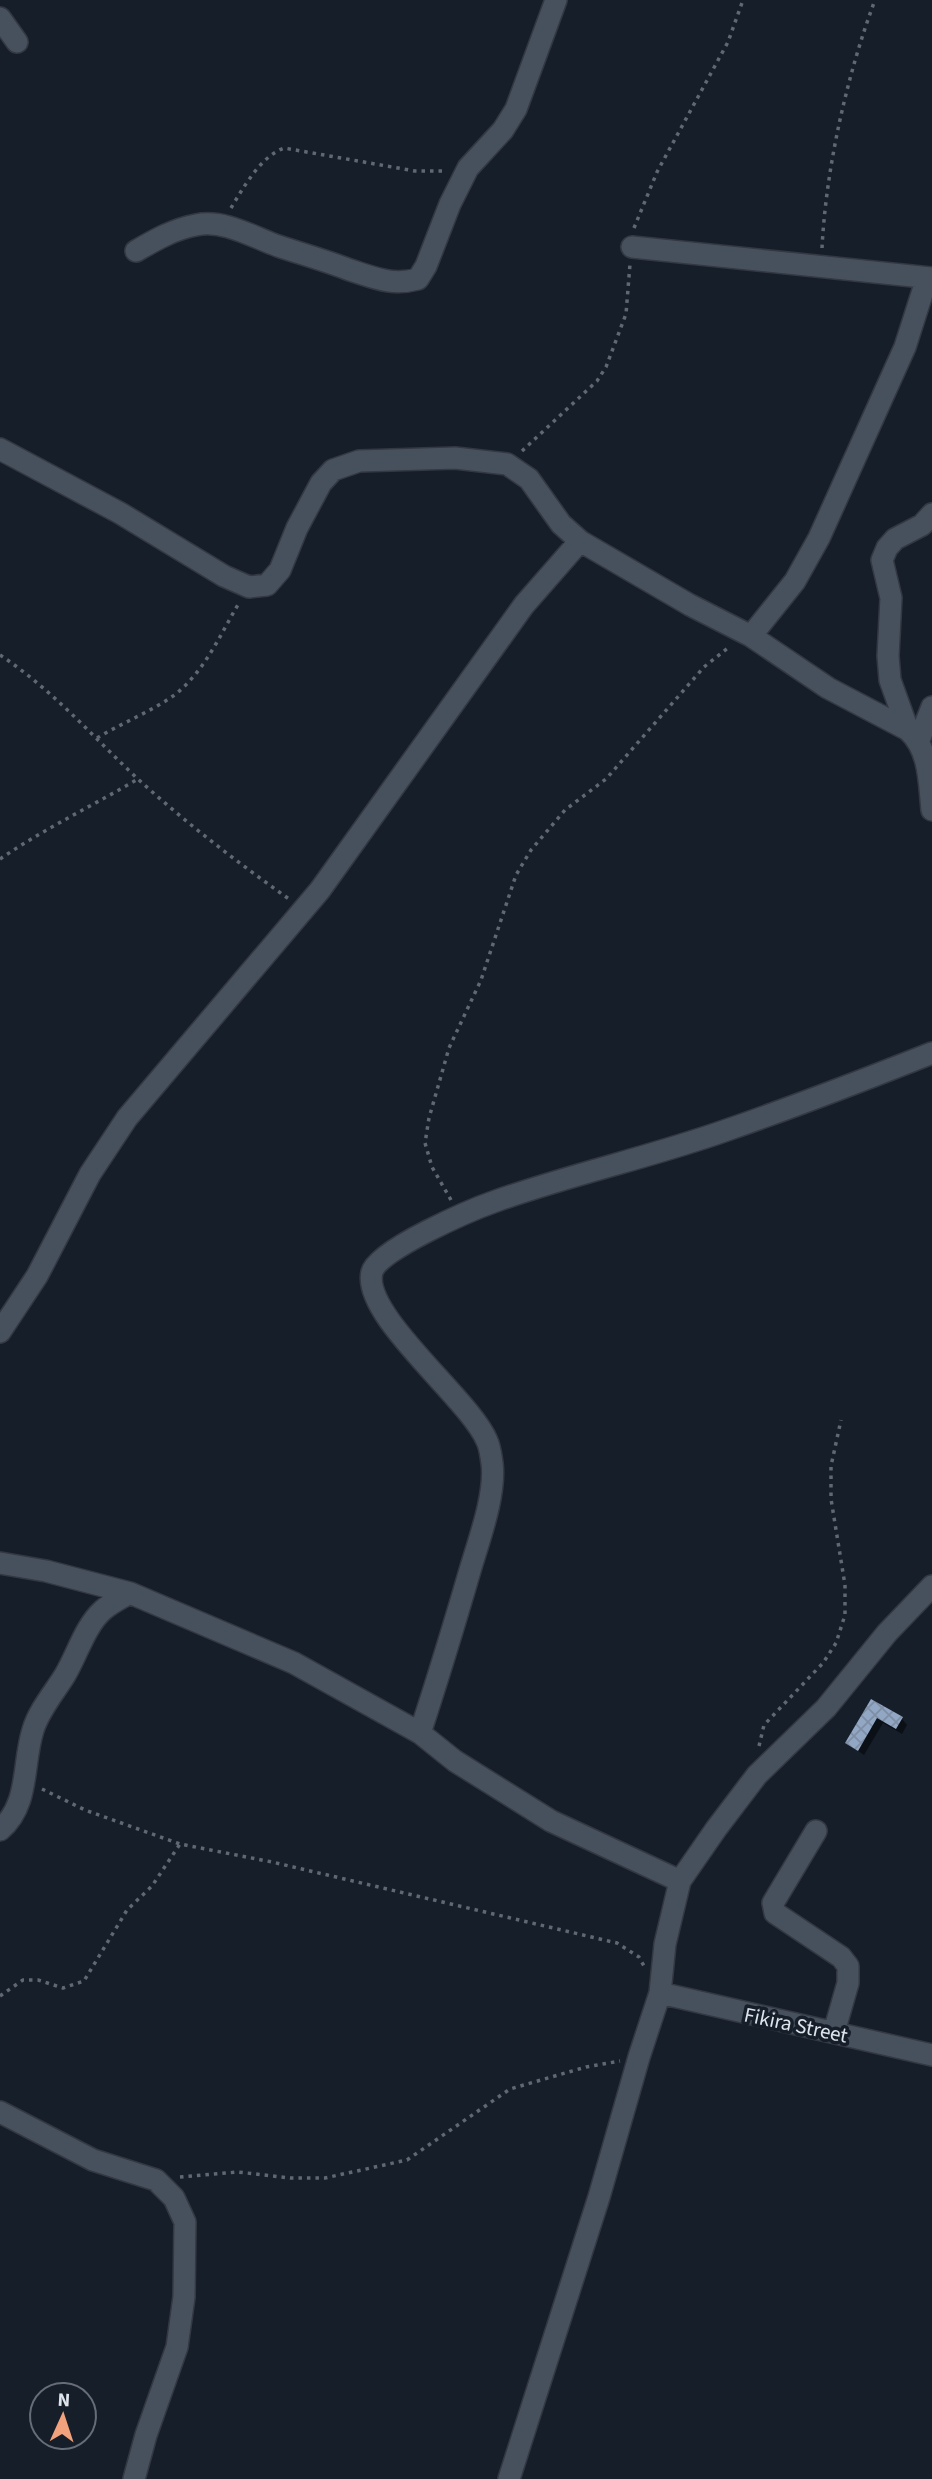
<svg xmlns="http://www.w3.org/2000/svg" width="932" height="2479" viewBox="0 0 932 2479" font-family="'Source Sans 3',sans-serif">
	<defs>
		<pattern id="building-cross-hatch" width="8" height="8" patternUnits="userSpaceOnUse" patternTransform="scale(1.75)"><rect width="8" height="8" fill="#92a7c4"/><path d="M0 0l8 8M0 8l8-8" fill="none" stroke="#7e8ea5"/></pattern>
	</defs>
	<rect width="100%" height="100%" fill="#161e2a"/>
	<path fill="#0007" d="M871 1701 902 1719 907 1725 902 1734 883 1723 864 1755 847 1743Z"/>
	<path fill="url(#building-cross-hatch)" d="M871 1699 903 1717 896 1729 877 1718 858 1751 845 1743Z"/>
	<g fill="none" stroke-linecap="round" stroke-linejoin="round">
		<defs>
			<path id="minor" d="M0 18 17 42
				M632 247 932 278
				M136 251C155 240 174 229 196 225 224 219 253 237 278 246 302 254 327 261 350 270 375 278 392 286 418 279L426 266 450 204 468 168 503 130 516 109 556 0
				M0 449 120 513 224 576 249 587 267 585 280 570 297 528 321 483 333 470 359 461 455 458 507 464 529 479 561 524 580 541 690 605 751 636 828 688 908 730C930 750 929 782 932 810
				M751 636 795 581 819 538 905 347 927 278
				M908 730 890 680 888 656 891 598 882 560 887 548 895 539 922 525 932 514
				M919 740 932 707
				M0 1332 37 1276 90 1174 127 1118 320 890 524 605 580 541
				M0 1563 46 1571 130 1593 294 1663 420 1733 455 1761 551 1821 680 1881
				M420 1733C438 1678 455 1622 471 1567 480 1537 496 1493 492 1463 491 1456 490 1447 487 1441 470 1399 361 1315 372 1272 377 1250 473 1209 496 1201 572 1174 651 1157 727 1130 796 1106 864 1080 932 1053
				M0 1830C30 1804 22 1765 33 1730 39 1710 54 1693 65 1675 77 1655 85 1626 103 1610 111 1603 121 1598 130 1593
				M816 1831 773 1903 775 1913 841 1957 848 1966V1983L834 2032
				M660 1993 932 2055
				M0 2112 93 2160 156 2180 174 2198 185 2222 184 2297 177 2347 146 2435 134 2479
				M509 2479 599 2197 639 2057 660 1993 665 1944 680 1881 716 1829 757 1775 826 1708 887 1633 932 1586"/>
		</defs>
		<use href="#minor" stroke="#333842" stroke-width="24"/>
		<path stroke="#616873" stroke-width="3.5" stroke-dasharray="3.5 5" stroke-linecap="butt" d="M231 208C243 188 261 156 284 148L415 171H445
			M634 228 657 172 728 42 743 0
			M822 248C826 168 847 75 875 0
			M522 451 597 381 606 367 626 314 630 264
			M0 655C53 690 93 737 139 780 186 823 237 862 289 899
			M97 738C122 723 150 712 173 696 204 673 220 635 239 603
			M0 859C44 829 92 806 138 779
			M451 1200 432 1167 425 1143 429 1118 449 1048 481 980 516 875 531 850 565 810 606 779 704 667 729 647
			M759 1746 764 1725 823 1663 836 1643 845 1615V1585L831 1499V1466L841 1420
			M42 1789 85 1810 180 1844 272 1862 617 1943 639 1957 644 1966
			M0 1996 23 1980H38L63 1988 84 1981 127 1910 152 1886 180 1844
			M180 2177 238 2172 290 2178H325L407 2160 510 2089 586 2067 620 2061"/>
		<use href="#minor" stroke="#47515e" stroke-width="21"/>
	</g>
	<g text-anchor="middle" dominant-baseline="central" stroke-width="7" stroke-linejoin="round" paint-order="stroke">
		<g font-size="21" fill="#dee4ec" stroke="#161e2a">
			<text transform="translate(796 2025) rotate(12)">Fikira Street</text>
		</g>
	</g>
	<g transform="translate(63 2416) rotate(3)"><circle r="33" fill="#161e2a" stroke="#666d78" stroke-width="2"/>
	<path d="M0-5L12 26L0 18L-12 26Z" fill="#f1a17b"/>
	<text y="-10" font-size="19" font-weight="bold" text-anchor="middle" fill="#dee4ec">N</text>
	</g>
</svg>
